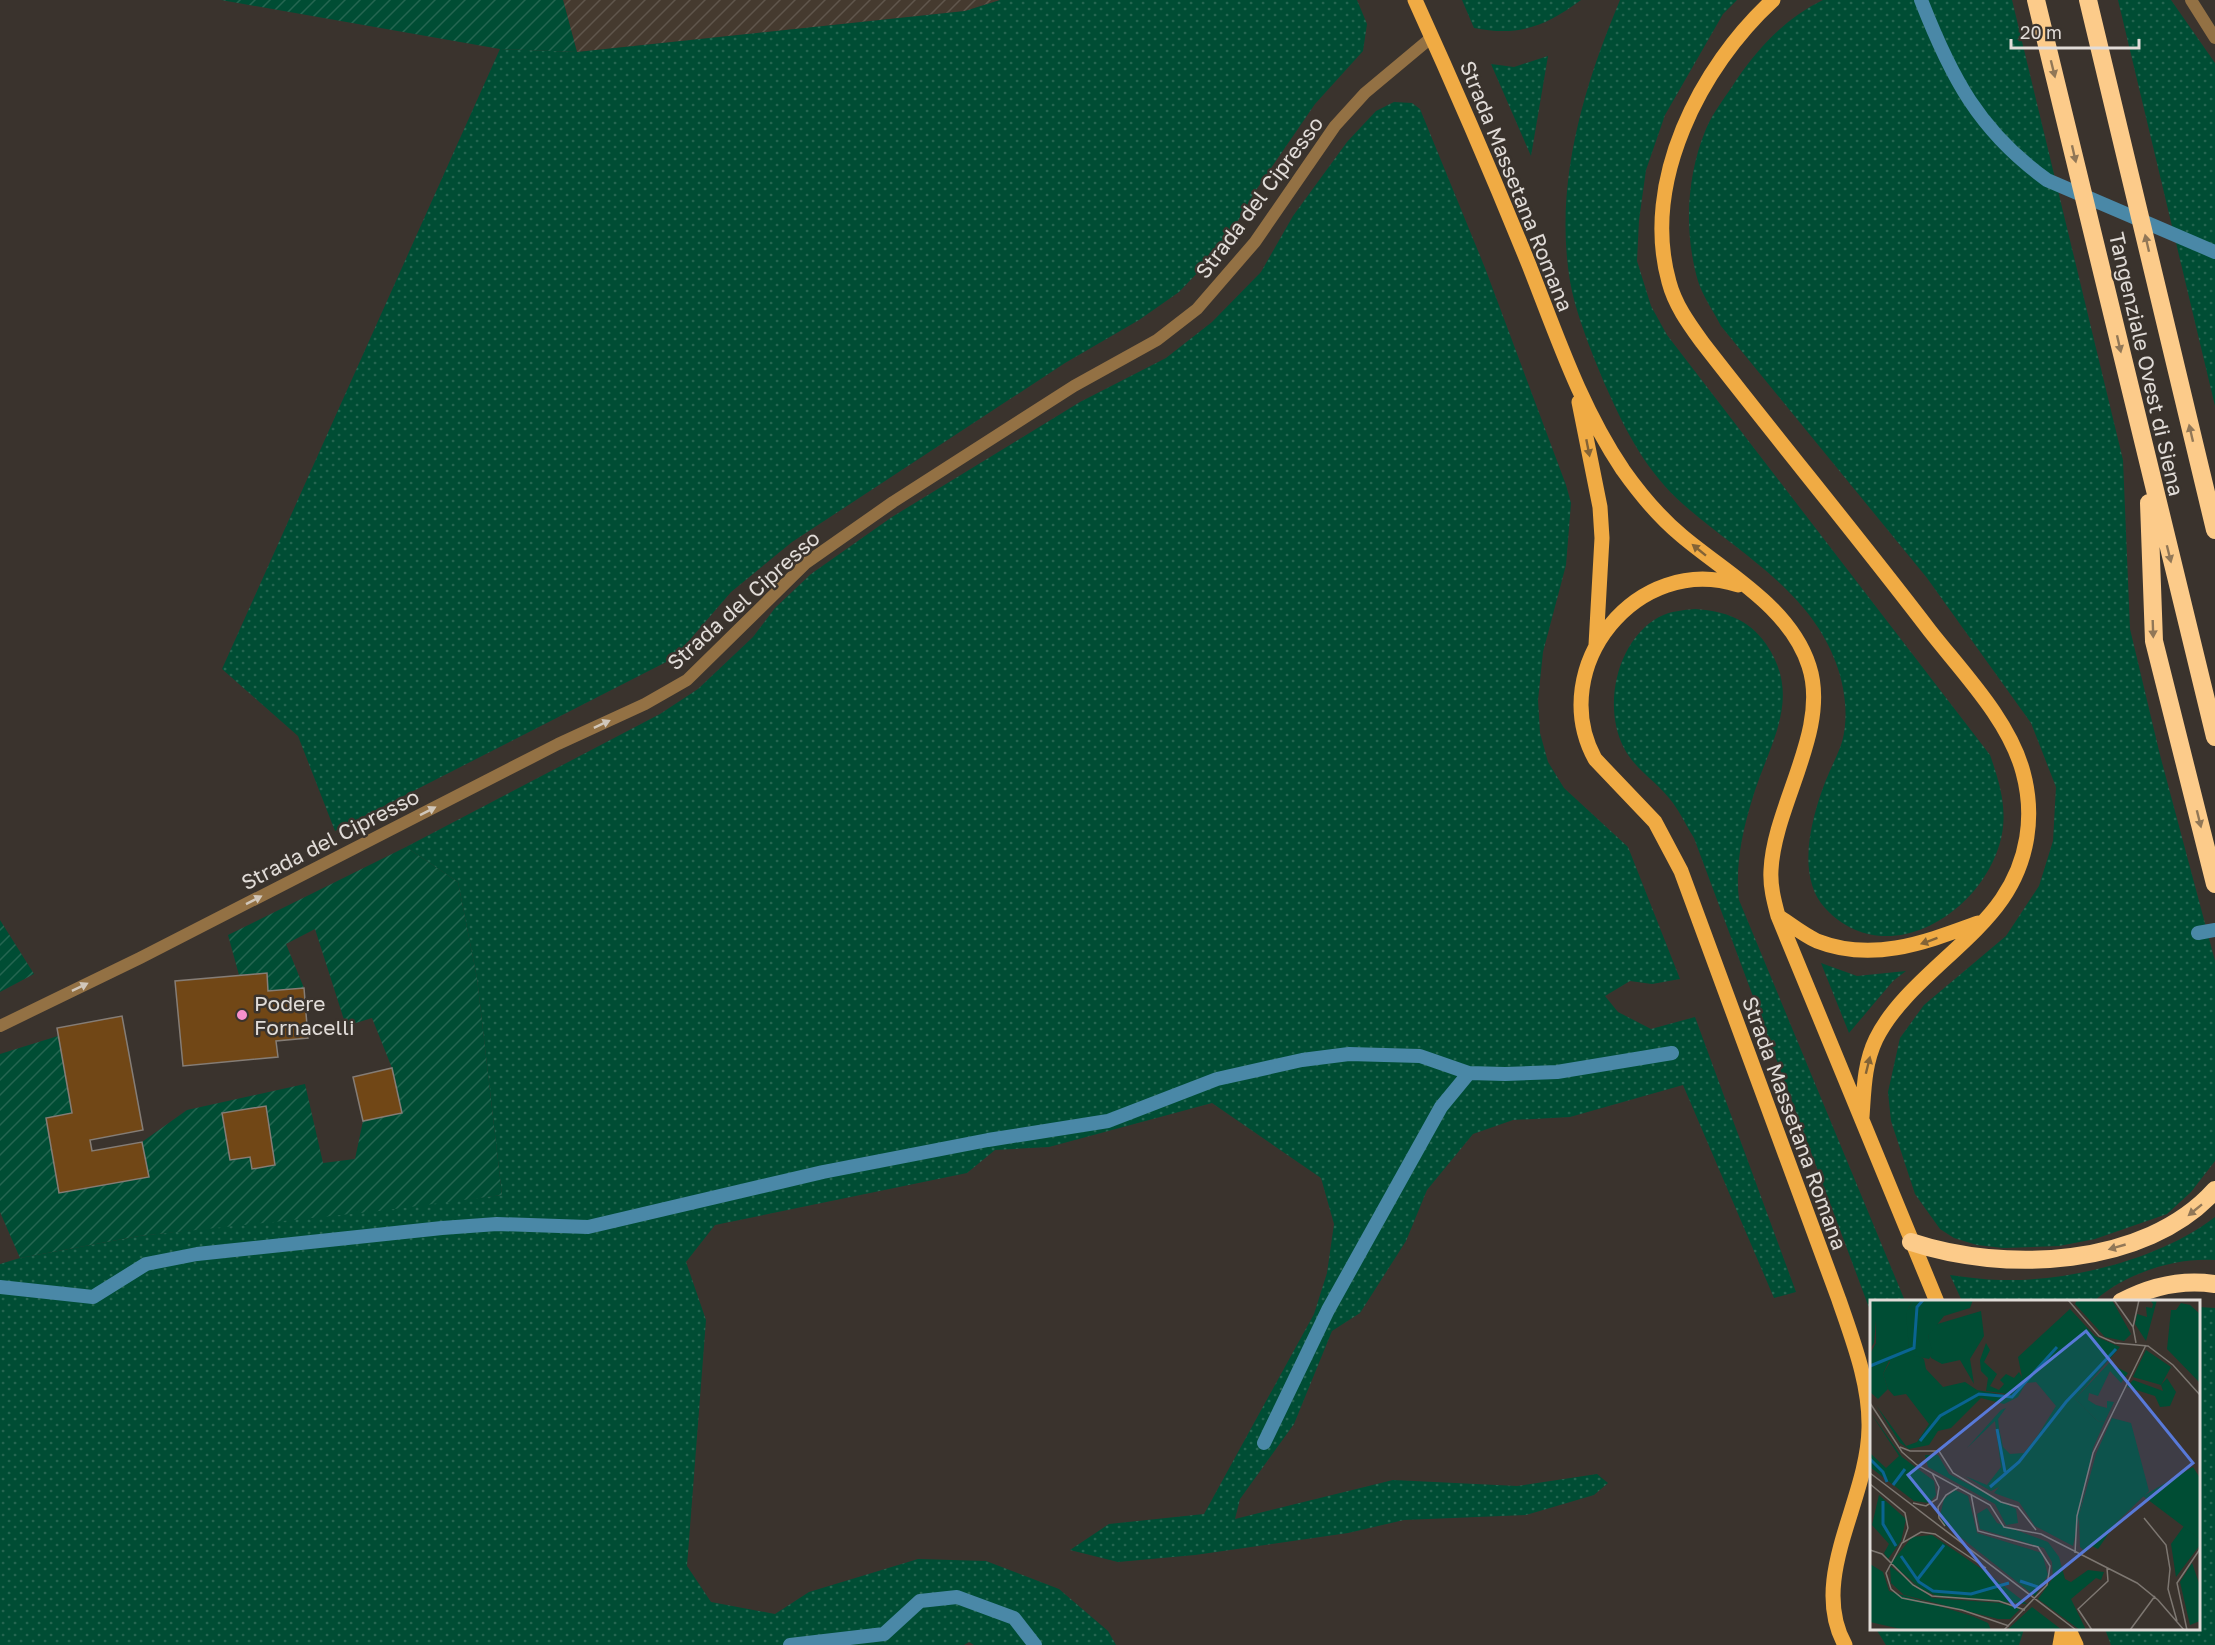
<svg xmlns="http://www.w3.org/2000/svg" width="2215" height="1645" viewBox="0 0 2215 1645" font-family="'Golos Text',sans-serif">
	<defs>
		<pattern id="industrial-furrows" width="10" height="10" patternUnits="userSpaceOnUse" patternTransform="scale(1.5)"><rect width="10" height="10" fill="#453a2f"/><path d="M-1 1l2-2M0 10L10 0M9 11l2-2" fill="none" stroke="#60564c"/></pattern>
		<pattern id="grass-dots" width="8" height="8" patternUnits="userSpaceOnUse" patternTransform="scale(1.5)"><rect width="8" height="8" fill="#004d34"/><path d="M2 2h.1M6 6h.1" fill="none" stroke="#256651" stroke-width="1.8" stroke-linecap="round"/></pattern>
		<pattern id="garden-furrows" width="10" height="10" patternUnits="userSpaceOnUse" patternTransform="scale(1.5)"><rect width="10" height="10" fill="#004d34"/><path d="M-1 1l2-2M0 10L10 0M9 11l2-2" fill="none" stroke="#256651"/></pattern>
	</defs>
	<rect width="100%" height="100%" fill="#3a332d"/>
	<path fill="url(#industrial-furrows)" d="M563 0H1000L965 11 577 52Z"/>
	<path fill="url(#grass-dots)" d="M1000 0H1357L1367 24 1363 51 1315 104 1256 190 1223 246 1179 292 1139 320 1065 363 792 542 731 592 674 658 335 831 298 736 222 669 500 49 577 52 965 11Z
		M1462 0H1581C1546 26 1519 37 1474 28Z
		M1620 0H1737L1723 14 1665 115 1646 170 1639 220 1637 261 1651 306 1667 335 1990 755C1999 781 2007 806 2002 834 1987 911 1887 975 1825 908 1795 875 1812 816 1826 780 1831 767 1838 755 1842 742 1849 717 1845 687 1836 663 1810 591 1739 553 1684 505 1647 472 1627 434 1607 389 1594 359 1575 312 1570 281 1554 185 1583 88 1620 0Z
		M1823 0H2012L2123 460 2130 629 2160 755 2215 961V1161L2191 1192 2167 1214 2095 1239 2059 1246 2003 1248 1977 1245 1954 1238 1940 1229 1915 1194 1891 1121 1888 1092 1900 1038 1924 1005 2006 936 2039 886 2053 841 2056 787 2031 723 1927 578 1721 326C1714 312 1703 297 1698 281 1684 233 1686 177 1706 129 1713 112 1727 95 1737 79 1760 46 1786 18 1823 0Z
		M2118 0H2171L2215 63V406Z
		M1548 56 1531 156 1491 64 1514 67Z
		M1394 102 1412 103 1420 109 1485 268 1566 485 1571 503 1566 565 1543 652 1538 700 1540 733 1548 762 1564 788 1628 847 1680 979 1652 984 1630 981 1605 996 1618 1012 1651 1029 1695 1017 1796 1292 1774 1298 1683 1085 1570 1117 1513 1120 1473 1134 1427 1190 1406 1241 1360 1313 1332 1331 1294 1424 1240 1499 1235 1519 1393 1480 1517 1486 1597 1474 1608 1483 1594 1495 1526 1515 1404 1520 1348 1533 1195 1555 1118 1562 1070 1550 1109 1524 1204 1514 1314 1314 1327 1273 1334 1224 1321 1178 1212 1103 1049 1147 995 1150 967 1173 715 1225 686 1262 706 1320 687 1566 711 1602 775 1614 809 1592 918 1559 986 1561 1059 1589 1108 1631 1116 1645H974L969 1642 964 1645H0V1264L20 1258 139 1236 502 1195 477 978 458 882 406 847 660 714 698 689 753 637 775 608 811 574 892 517 1080 402 1166 358 1212 322 1261 272 1293 216 1347 142 1376 111Z
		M1695 609C1724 611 1749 619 1766 644 1804 699 1768 745 1752 800 1742 832 1735 867 1739 900L1905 1301 1872 1302 1871 1313 1694 838C1687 827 1681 814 1673 803 1659 783 1635 770 1624 748 1602 706 1617 640 1659 617 1671 611 1683 610 1695 609Z
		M1821 963 1857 976 1906 971 1893 981 1849 1033Z
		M2215 1217V1260C2174 1257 2125 1274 2094 1301H1962L1950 1275C1967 1277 1984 1280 2001 1280 2069 1282 2161 1259 2215 1217Z
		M2199 1307 2215 1308V1645H2111L2105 1629 2198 1628Z
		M1876 1629H2024L2019 1645H1886Z"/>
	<path fill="url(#garden-furrows)" d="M221 0H563L577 52 500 49Z
		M406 847 458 882 477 978 502 1195 379 1211 139 1236 20 1258 0 1212V1054L58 1036 72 1113 46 1118 60 1192 149 1177 142 1142 187 1110 305 1084 323 1163 355 1159 363 1121 402 1113 392 1068 372 1018 346 1026 315 929 286 944 304 988 268 991 267 973 239 975 228 935Z
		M0 920 34 974 0 992Z"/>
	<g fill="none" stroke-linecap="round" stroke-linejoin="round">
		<path stroke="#4a88a7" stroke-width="14" d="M1921 0C1951 77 1979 131 2047 180L2215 252
			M2198 933 2215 930
			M0 1287 93 1297 146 1264 197 1254 442 1228 497 1224 588 1227 823 1172 988 1140 1108 1121 1217 1079 1302 1060 1349 1054 1420 1056 1469 1073 1505 1074 1557 1072 1672 1053
			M1264 1443 1328 1310 1441 1107 1469 1073
			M790 1645 884 1634 920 1601 957 1597 1014 1618 1035 1645"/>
	</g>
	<path fill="#714716" stroke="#857d76" stroke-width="1.5" d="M267 973 268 991 304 988 308 1038 276 1041 278 1057 183 1066 175 981Z
		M122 1016 143 1130 90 1140 92 1151 142 1142 149 1177 59 1193 46 1118 72 1113 57 1028Z
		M392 1068 402 1113 363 1121 353 1077Z
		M266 1106 275 1165 252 1169 250 1157 230 1160 222 1113Z"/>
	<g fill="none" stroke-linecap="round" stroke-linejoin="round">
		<path stroke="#937144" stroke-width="12" d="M2191 0 2215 38
			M0 1026 140 958 558 744 645 704 687 680 806 563 893 502 1074 386 1157 340 1197 309 1255 242 1335 126 1365 93 1432 37"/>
		<path stroke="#f0ab44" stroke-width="15" d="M1415 0C1455 88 1493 176 1529 265 1557 336 1580 406 1623 470 1640 494 1659 517 1682 536 1727 574 1790 607 1809 666 1830 730 1774 805 1771 870 1770 886 1774 901 1778 916L1937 1302
			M1773 0C1700 67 1641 182 1669 282 1675 305 1689 324 1702 342 1777 439 1856 534 1930 631 1963 673 2009 720 2023 772 2035 816 2028 861 2002 899 1969 947 1902 986 1876 1039 1864 1064 1864 1090 1862 1117
			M1579 402 1600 507 1602 538 1596 645
			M1738 585C1638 552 1545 667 1595 759L1655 822 1681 871 1839 1300C1853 1341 1870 1384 1869 1428 1868 1501 1808 1578 1845 1645
			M1778 916C1790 924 1804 935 1817 941 1873 963 1926 942 1978 923
			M2068 1628 2076 1645
			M2060 1645 2063 1628"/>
		<path stroke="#fccb8a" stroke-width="18" d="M2036 0 2215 737
			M2088 0 2215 530
			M2149 503 2154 641 2215 884
			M1911 1242C2004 1273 2145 1268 2215 1190
			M2121 1302C2151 1286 2182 1279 2215 1284"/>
	</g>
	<defs><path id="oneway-solid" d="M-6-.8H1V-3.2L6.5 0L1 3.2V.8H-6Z" transform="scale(1.5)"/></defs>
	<g fill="#917757">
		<use href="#oneway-solid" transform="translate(2053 69) rotate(76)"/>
		<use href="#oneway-solid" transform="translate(2074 154) rotate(77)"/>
		<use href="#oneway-solid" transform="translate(2147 243) rotate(-103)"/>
		<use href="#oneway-solid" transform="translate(2119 344) rotate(77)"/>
		<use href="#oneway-solid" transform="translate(2191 433) rotate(-103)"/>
		<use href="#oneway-solid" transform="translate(2169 554) rotate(76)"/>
		<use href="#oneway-solid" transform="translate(2153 629) rotate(88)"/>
		<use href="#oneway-solid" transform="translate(2199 819) rotate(76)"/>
		<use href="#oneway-solid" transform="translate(2195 1210) rotate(141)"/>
		<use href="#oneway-solid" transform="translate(2117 1247) rotate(164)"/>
	</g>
	<g fill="#836336">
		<use href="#oneway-solid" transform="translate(1588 448) rotate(79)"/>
		<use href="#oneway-solid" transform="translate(1699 550) rotate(-141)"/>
		<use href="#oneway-solid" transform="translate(1929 941) rotate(160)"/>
		<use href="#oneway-solid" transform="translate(1868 1065) rotate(-76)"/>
	</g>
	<g fill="#d1c7ba">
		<use href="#oneway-solid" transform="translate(602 724) rotate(-25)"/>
		<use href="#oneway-solid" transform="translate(428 811) rotate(-27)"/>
		<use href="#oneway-solid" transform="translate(254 900) rotate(-27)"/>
		<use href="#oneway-solid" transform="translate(80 987) rotate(-26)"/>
	</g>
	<circle fill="#f890cc" stroke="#3a332d" stroke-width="2" cx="242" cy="1015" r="6"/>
	<g text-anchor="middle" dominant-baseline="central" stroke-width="5" stroke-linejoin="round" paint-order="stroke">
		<g font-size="21" fill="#e1dcd8" stroke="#3a332d">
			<text transform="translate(1517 186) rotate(68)">Strada Massetana Romana</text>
			<text transform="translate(1259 197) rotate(-53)">Strada del Cipresso</text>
			<text transform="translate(2147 364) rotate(77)">Tangenziale Ovest di Siena</text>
			<text transform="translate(743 600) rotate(-42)">Strada del Cipresso</text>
			<text transform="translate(330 839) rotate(-27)">Strada del Cipresso</text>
			<text transform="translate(1795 1123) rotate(70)">Strada Massetana Romana</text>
		</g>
		<g font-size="21" fill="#e1dcd8" stroke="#3a332d" text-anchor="start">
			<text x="254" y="1003">Podere<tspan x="254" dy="24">Fornacelli</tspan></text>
		</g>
	</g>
	<g transform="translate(1870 1300)">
		<rect width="330" height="330" fill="#3a332d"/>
		<path d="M0 0H43L38 9 39 49 54 59 56 69 73 87 95 82 107 90 134 95 152 77 148 57 200 9 225 36 250 47 205 99 229 122 235 121 223 148 203 246 165 226 149 202 124 193 129 187 121 191 95 176 117 185 131 167 125 121 97 148 131 110 136 108 128 119 129 128 133 147 140 154 154 153 168 135 186 106 166 82 156 83 148 97 134 104 111 98 81 128 68 131 59 145 39 149 30 143 6 105 36 146 47 142 59 124 36 94 24 96 18 89 13 74 20 62 6 43V20L4 43 0 49ZM74 0H103L100 8 74 16ZM207 0H242L261 34 254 41 235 37 205 4ZM311 3 320 5 330 14V83L297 49 301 10H306ZM111 11 114 36 100 59 104 84 90 60 72 64 61 58 58 36 64 25ZM276 50 301 67 291 85 263 77ZM0 112 32 157 64 181 66 195 59 203 44 201 0 167V153L16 168 29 156ZM242 118 261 123 279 191 245 224 228 249 222 246 216 252 210 247 209 216 226 154ZM55 155H68L79 174 146 209 148 223 136 225 125 204 58 167ZM85 190 98 196 107 233 172 253 178 275 165 296 74 224 70 216 74 199ZM9 195 36 219 31 241 18 259 14 253 19 244 2 225ZM117 208 127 223 178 242 189 257 195 279 201 282 218 270 234 272 231 280 226 278 201 299 216 330H210L168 299 183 278 182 262 174 248 110 229 107 214ZM314 226 330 239V245L306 277 301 244ZM62 235 116 272 157 304 69 297 51 289 21 263 42 237ZM322 263 330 286V321L320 325 310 282ZM20 266 62 298 130 303 150 309 140 319H128L34 295 21 283ZM162 307 192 330H137ZM102 316 118 323 121 330H94Z" fill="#004d34"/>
		<path d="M43 0H74V16L58 36 63 53 59 59 44 56 39 49 36 13ZM6 43 20 59 13 74 18 89 8 99 0 92V54ZM0 264 13 272 19 291 102 316 100 320 94 330H35L0 322Z" fill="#004d34"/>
		<path d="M280 0H287L276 41 265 24 267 14 277 17 276 7 282 8 283 4ZM116 43 120 50 114 62 127 74 120 86 129 90 134 84 130 80 136 74 144 78 149 72 152 77 138 94 116 91 118 78 111 71 110 60ZM239 63 258 73 251 83 240 71 228 96 219 93 218 100 226 105 237 108V101L244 102 235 121 229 122 205 99ZM297 78 306 92 300 106 290 107 285 96 257 87 263 80 293 91 291 85ZM323 167 330 178V239L273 196Z" fill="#004d34"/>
		<path fill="none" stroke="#0a6492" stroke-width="3" d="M0 66 44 48 47 7 53 0M127 129 135 172M50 141 70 116 109 94 142 97 187 47M0 159 13 172 17 182M23 185 35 169M120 187 149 162 196 102 246 49M13 201V224L26 246M31 256 49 282 63 291 101 294 139 283M47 280 74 245M150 281 168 287"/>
		<path fill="none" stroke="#7d7771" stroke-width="1.5" d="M198 0 229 36 245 43 278 46 303 65 330 95M244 0 263 27M266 43 263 27 269 0M0 103 32 152 47 165 120 205 134 227 171 234 267 283 288 300 314 330M30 147 40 151H69L83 173 131 202 148 207 166 230M0 173 206 330M0 184 35 213 38 228 33 242M101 194 108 231 168 247 180 266 177 285 134 330M43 203 56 206 67 199 69 187 62 173M274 218 296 245 300 269 298 289 307 321M75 226 69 218 68 207 76 195 89 187M0 250 12 254 43 285 62 296 129 301 155 310M205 253 207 216 223 153 276 45M116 268 65 234 51 232 32 243 16 273 21 289 32 298 92 310 139 326M222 330 208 309 238 281 237 268M260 330 285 296M317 330 307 283 330 249"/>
		<path fill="#5879d8" fill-opacity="0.15" stroke="#5879d8" stroke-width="3" d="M216 31 323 163 145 307 38 175Z"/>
		<rect width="330" height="330" fill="none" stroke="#e1dcd8" stroke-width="3"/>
	</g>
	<path d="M2011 39v9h128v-9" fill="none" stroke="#e1dcd8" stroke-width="3"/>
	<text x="2020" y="39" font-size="18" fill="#e1dcd8" stroke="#3a332d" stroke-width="4.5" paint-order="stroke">20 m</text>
</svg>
